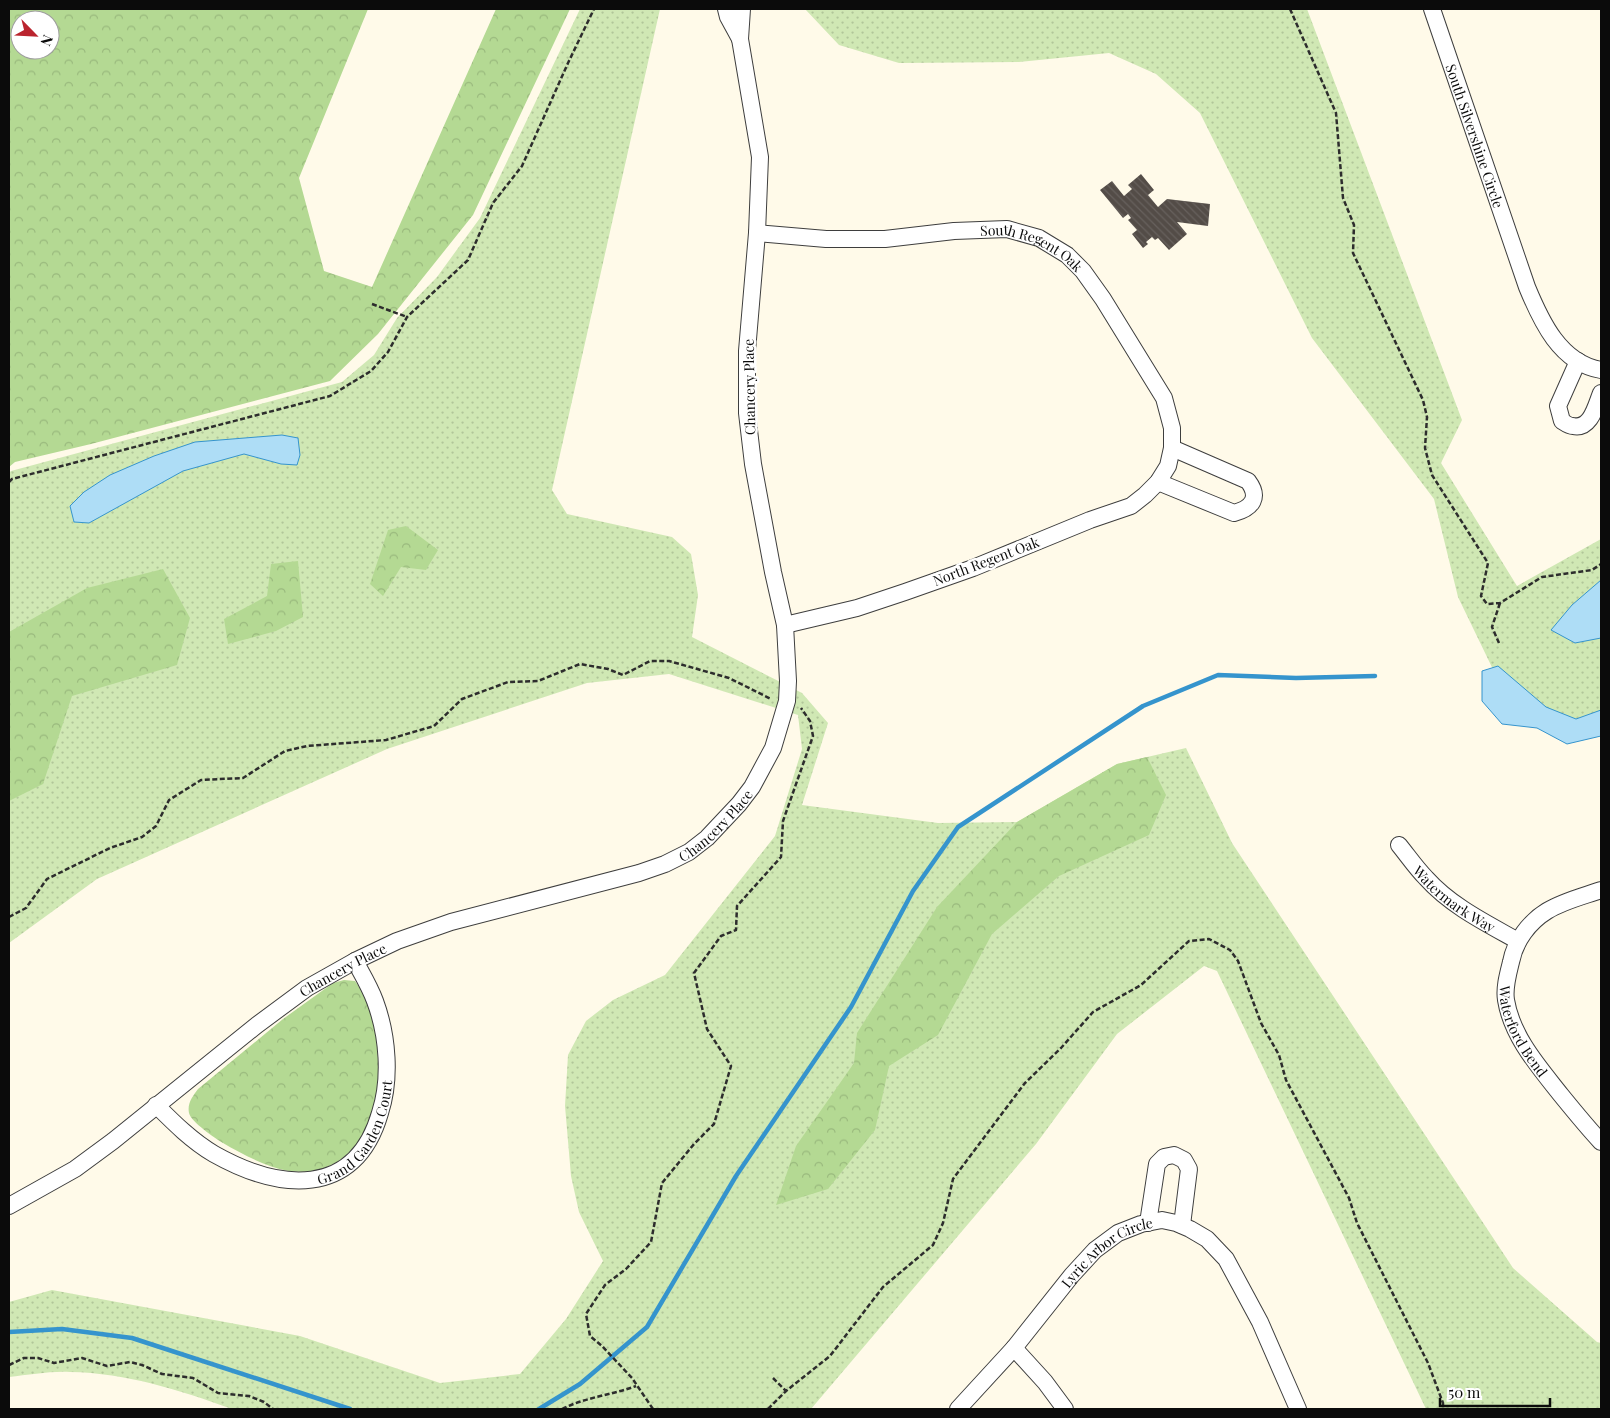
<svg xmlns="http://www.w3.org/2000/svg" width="1610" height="1418" viewBox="0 0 1610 1418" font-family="'Playfair Display',serif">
	<defs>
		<pattern id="grass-dots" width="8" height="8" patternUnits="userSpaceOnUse" patternTransform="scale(1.25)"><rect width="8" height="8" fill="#d0e8b4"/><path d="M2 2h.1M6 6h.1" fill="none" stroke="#b1c699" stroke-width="1.8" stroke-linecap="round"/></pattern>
		<pattern id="forest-crowns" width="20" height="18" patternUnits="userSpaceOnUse" patternTransform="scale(1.25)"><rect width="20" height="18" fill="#b4d993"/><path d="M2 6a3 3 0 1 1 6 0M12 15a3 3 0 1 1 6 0" fill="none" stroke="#99b97d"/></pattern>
		<pattern id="building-back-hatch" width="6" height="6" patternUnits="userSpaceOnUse" patternTransform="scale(1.25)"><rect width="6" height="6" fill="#534c47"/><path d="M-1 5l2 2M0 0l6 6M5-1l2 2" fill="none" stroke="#67615d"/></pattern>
	</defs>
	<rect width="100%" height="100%" fill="#fffae9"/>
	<path fill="url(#grass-dots)" d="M580 9H660L552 490 567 514 672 537 691 554 698 595 692 637 802 693 828 723 802 805 938 823 1017 822 1117 764 1186 748 1232 843 1513 1268 1597 1342 1601 1343V1409H1426L1217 971 1204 966 1117 1034 1036 1144 811 1409H232C179 1390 127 1373 70 1372 50 1371 29 1375 9 1377V1302L52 1290 300 1336 440 1383 520 1374 566 1319 603 1261 579 1212 571 1176 565 1106 568 1055 586 1021 613 1000 665 975 775 836 802 749 798 715 669 674 587 683 387 749 97 879 9 943V473L11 471 342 382 374 355 397 318 437 277 480 218Z
		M805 9H1307L1462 420 1441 463 1517 586 1601 539V730L1580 735 1502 688 1458 597 1434 499 1312 338 1200 113 1156 74 1109 53 1019 62 899 63 839 45Z"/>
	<path fill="url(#forest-crowns)" fill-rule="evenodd" d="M9 9H368L299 178 324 271 372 287 496 9H570L473 215 378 334 330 381 91 444 15 462 9 467ZM20 20H50V50H20Z
		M406 526 438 550 426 570 401 567 383 596 370 584 388 530Z
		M298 561 303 617 276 631 228 644 224 619 267 596 271 564Z
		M163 569 190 618 177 665 72 696 43 784 9 801V632L87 588Z
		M1147 757 1166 795 1149 835 1059 876 992 934 938 1035 889 1066 875 1130 828 1189 776 1205 796 1146 854 1063 857 1033 937 907 1017 822 1117 764Z
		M344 980 355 981C374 1006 379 1045 378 1075 378 1127 348 1179 289 1171 266 1167 242 1154 223 1143 215 1138 191 1122 189 1113 187 1103 193 1096 198 1089L283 1019 333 983Z"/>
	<path fill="#aeddf6" stroke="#3594cd" d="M282 435 298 438 300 455 297 465 281 464 244 454 183 471 89 523 74 522 70 506 84 492 110 475 154 456 195 442Z
		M1601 580V638L1575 643 1551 630 1572 605Z
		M1498 666 1546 707 1576 719 1601 710V736L1567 744 1537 728 1502 724 1482 701V671Z"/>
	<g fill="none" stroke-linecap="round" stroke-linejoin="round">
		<path stroke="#3594cd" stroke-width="4.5" d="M9 1332 62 1329 132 1338 350 1409
			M539 1409 580 1384 647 1327 736 1176 851 1007 913 891 958 827 1143 706 1218 675 1296 678 1375 676"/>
	</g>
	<path fill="url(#building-back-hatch)" d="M1141 174 1154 190 1148 195 1158 207 1167 199 1210 204 1208 226 1177 222 1187 234 1169 250 1158 238 1155 240 1152 237 1146 242 1148 244 1143 248 1132 234 1137 230 1128 220 1131 218 1128 214 1123 218 1100 190 1112 181 1124 196 1132 189 1128 185Z"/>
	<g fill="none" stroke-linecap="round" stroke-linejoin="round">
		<defs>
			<g id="street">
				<path d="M726 9 728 17 740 39"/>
				<path id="s1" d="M1432 9 1527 287C1541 321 1560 363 1601 370"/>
				<path id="s2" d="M757 233 826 239H885L954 231 1007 229 1039 238 1067 255 1083 271 1103 299 1164 398 1172 428V448L1168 466 1158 482 1145 495 1131 506 1090 520 973 568 905 592 857 608 785 625"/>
				<path d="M1578 361 1558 406 1562 421C1565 423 1569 426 1573 426 1591 430 1596 405 1601 393"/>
				<path d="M1158 482 1234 513C1253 508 1260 497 1248 481L1172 448"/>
				<path id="s3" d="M1399 845C1408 856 1416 868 1426 878 1451 906 1486 923 1518 941"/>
				<path id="s4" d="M1601 890C1584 896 1563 901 1547 911 1529 922 1515 941 1511 962 1508 974 1504 988 1506 1000 1512 1037 1539 1067 1561 1095 1574 1111 1587 1127 1601 1142"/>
				<path id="s5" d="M156 1105C174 1123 192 1141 214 1154 278 1190 355 1200 380 1113 391 1079 388 1036 375 1001 370 987 362 974 355 961"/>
				<path id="s6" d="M9 1206 75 1169 113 1141 257 1025 307 988 355 961 397 941 451 922 639 873 665 864 689 852 707 838 739 804 752 787 773 748 787 701 788 681 785 625 773 572 753 464 747 413V351L757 233 760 157 740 39 742 9"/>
				<path d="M1148 1223 1157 1164 1164 1157 1174 1155 1184 1160 1189 1169 1182 1225"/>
				<path d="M1014 1348 1045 1382 1065 1409"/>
				<path id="s7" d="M958 1409 1014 1348 1072 1275 1095 1250 1118 1233 1141 1224 1162 1220 1176 1223 1190 1229 1207 1239 1226 1259 1260 1322 1298 1409"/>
			</g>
		</defs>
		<use href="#street" stroke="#3e3e3e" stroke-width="18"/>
		<path stroke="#2d2d2d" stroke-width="2.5" stroke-dasharray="5 2.5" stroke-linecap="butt" d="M1290 9 1336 113 1343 198 1354 225 1353 253 1423 400 1427 417 1425 448 1432 475 1488 563 1481 596 1487 604 1500 603 1542 577 1592 570 1601 564
			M372 304 407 317
			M9 482 12 479 330 396 371 371 388 352 407 317 468 260 493 203 522 166 568 63 594 9
			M1499 643 1492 627 1500 603
			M9 917 26 908 47 879 110 848 142 837 156 826 169 800 201 780 243 778 285 751 307 746 386 740 434 726 462 699 508 682 538 681 580 664 608 669 623 675 650 661H669L729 678 771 699
			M9 1365 24 1358H38L54 1363 82 1358 107 1366 130 1362 142 1365 162 1374 193 1378 218 1393 249 1396 264 1402 273 1409
			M773 1378 786 1391
			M562 1409C586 1397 612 1395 636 1386
			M653 1409 632 1378 602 1346 590 1336 586 1314 605 1285 626 1269 651 1242 662 1183 694 1144 714 1124 731 1066 707 1029 694 973 721 936 736 930 737 906 781 857 783 821 813 736 810 721 801 708
			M768 1409 786 1391 830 1356 883 1287 933 1245 943 1223 953 1179 1025 1083 1061 1048 1093 1012 1141 985 1189 941 1209 939 1230 950 1238 961 1261 1023 1279 1055 1286 1080 1349 1198 1357 1223 1428 1363 1443 1403V1409"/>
		<use href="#street" stroke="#fff" stroke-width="16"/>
	</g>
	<g text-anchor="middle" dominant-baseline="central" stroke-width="5" stroke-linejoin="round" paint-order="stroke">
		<g font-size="14" fill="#0b0b0b" stroke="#fff">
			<text stroke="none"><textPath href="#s1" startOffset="134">South Silvershine Circle</textPath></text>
			<text stroke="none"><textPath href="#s2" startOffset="280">South Regent Oak</textPath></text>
			<text transform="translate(749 387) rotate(-91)">Chancery Place</text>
			<text transform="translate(986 561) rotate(-21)">North Regent Oak</text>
			<text stroke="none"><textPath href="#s6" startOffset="815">Chancery Place</textPath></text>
			<text stroke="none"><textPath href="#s3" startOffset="78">Watermark Way</textPath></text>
			<text stroke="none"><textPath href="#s6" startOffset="410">Chancery Place</textPath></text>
			<text stroke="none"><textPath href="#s4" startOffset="196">Waterford Bend</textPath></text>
			<text stroke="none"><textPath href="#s5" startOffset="249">Grand Garden Court</textPath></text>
			<text stroke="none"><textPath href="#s7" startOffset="219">Lyric Arbor Circle</textPath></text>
		</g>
	</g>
	<rect width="1610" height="1418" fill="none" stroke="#0b0b0b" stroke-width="20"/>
	<g transform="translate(35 35) rotate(114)"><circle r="24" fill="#ffffff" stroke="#9d9d9d"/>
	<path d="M0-4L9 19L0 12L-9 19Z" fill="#ba242e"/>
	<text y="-8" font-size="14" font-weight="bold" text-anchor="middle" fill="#0b0b0b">N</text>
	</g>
	<path d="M1440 1398v8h110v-8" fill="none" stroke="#0b0b0b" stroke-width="2.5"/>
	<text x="1448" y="1398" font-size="15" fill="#0b0b0b" stroke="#ffffff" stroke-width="4" paint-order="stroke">50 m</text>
</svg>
